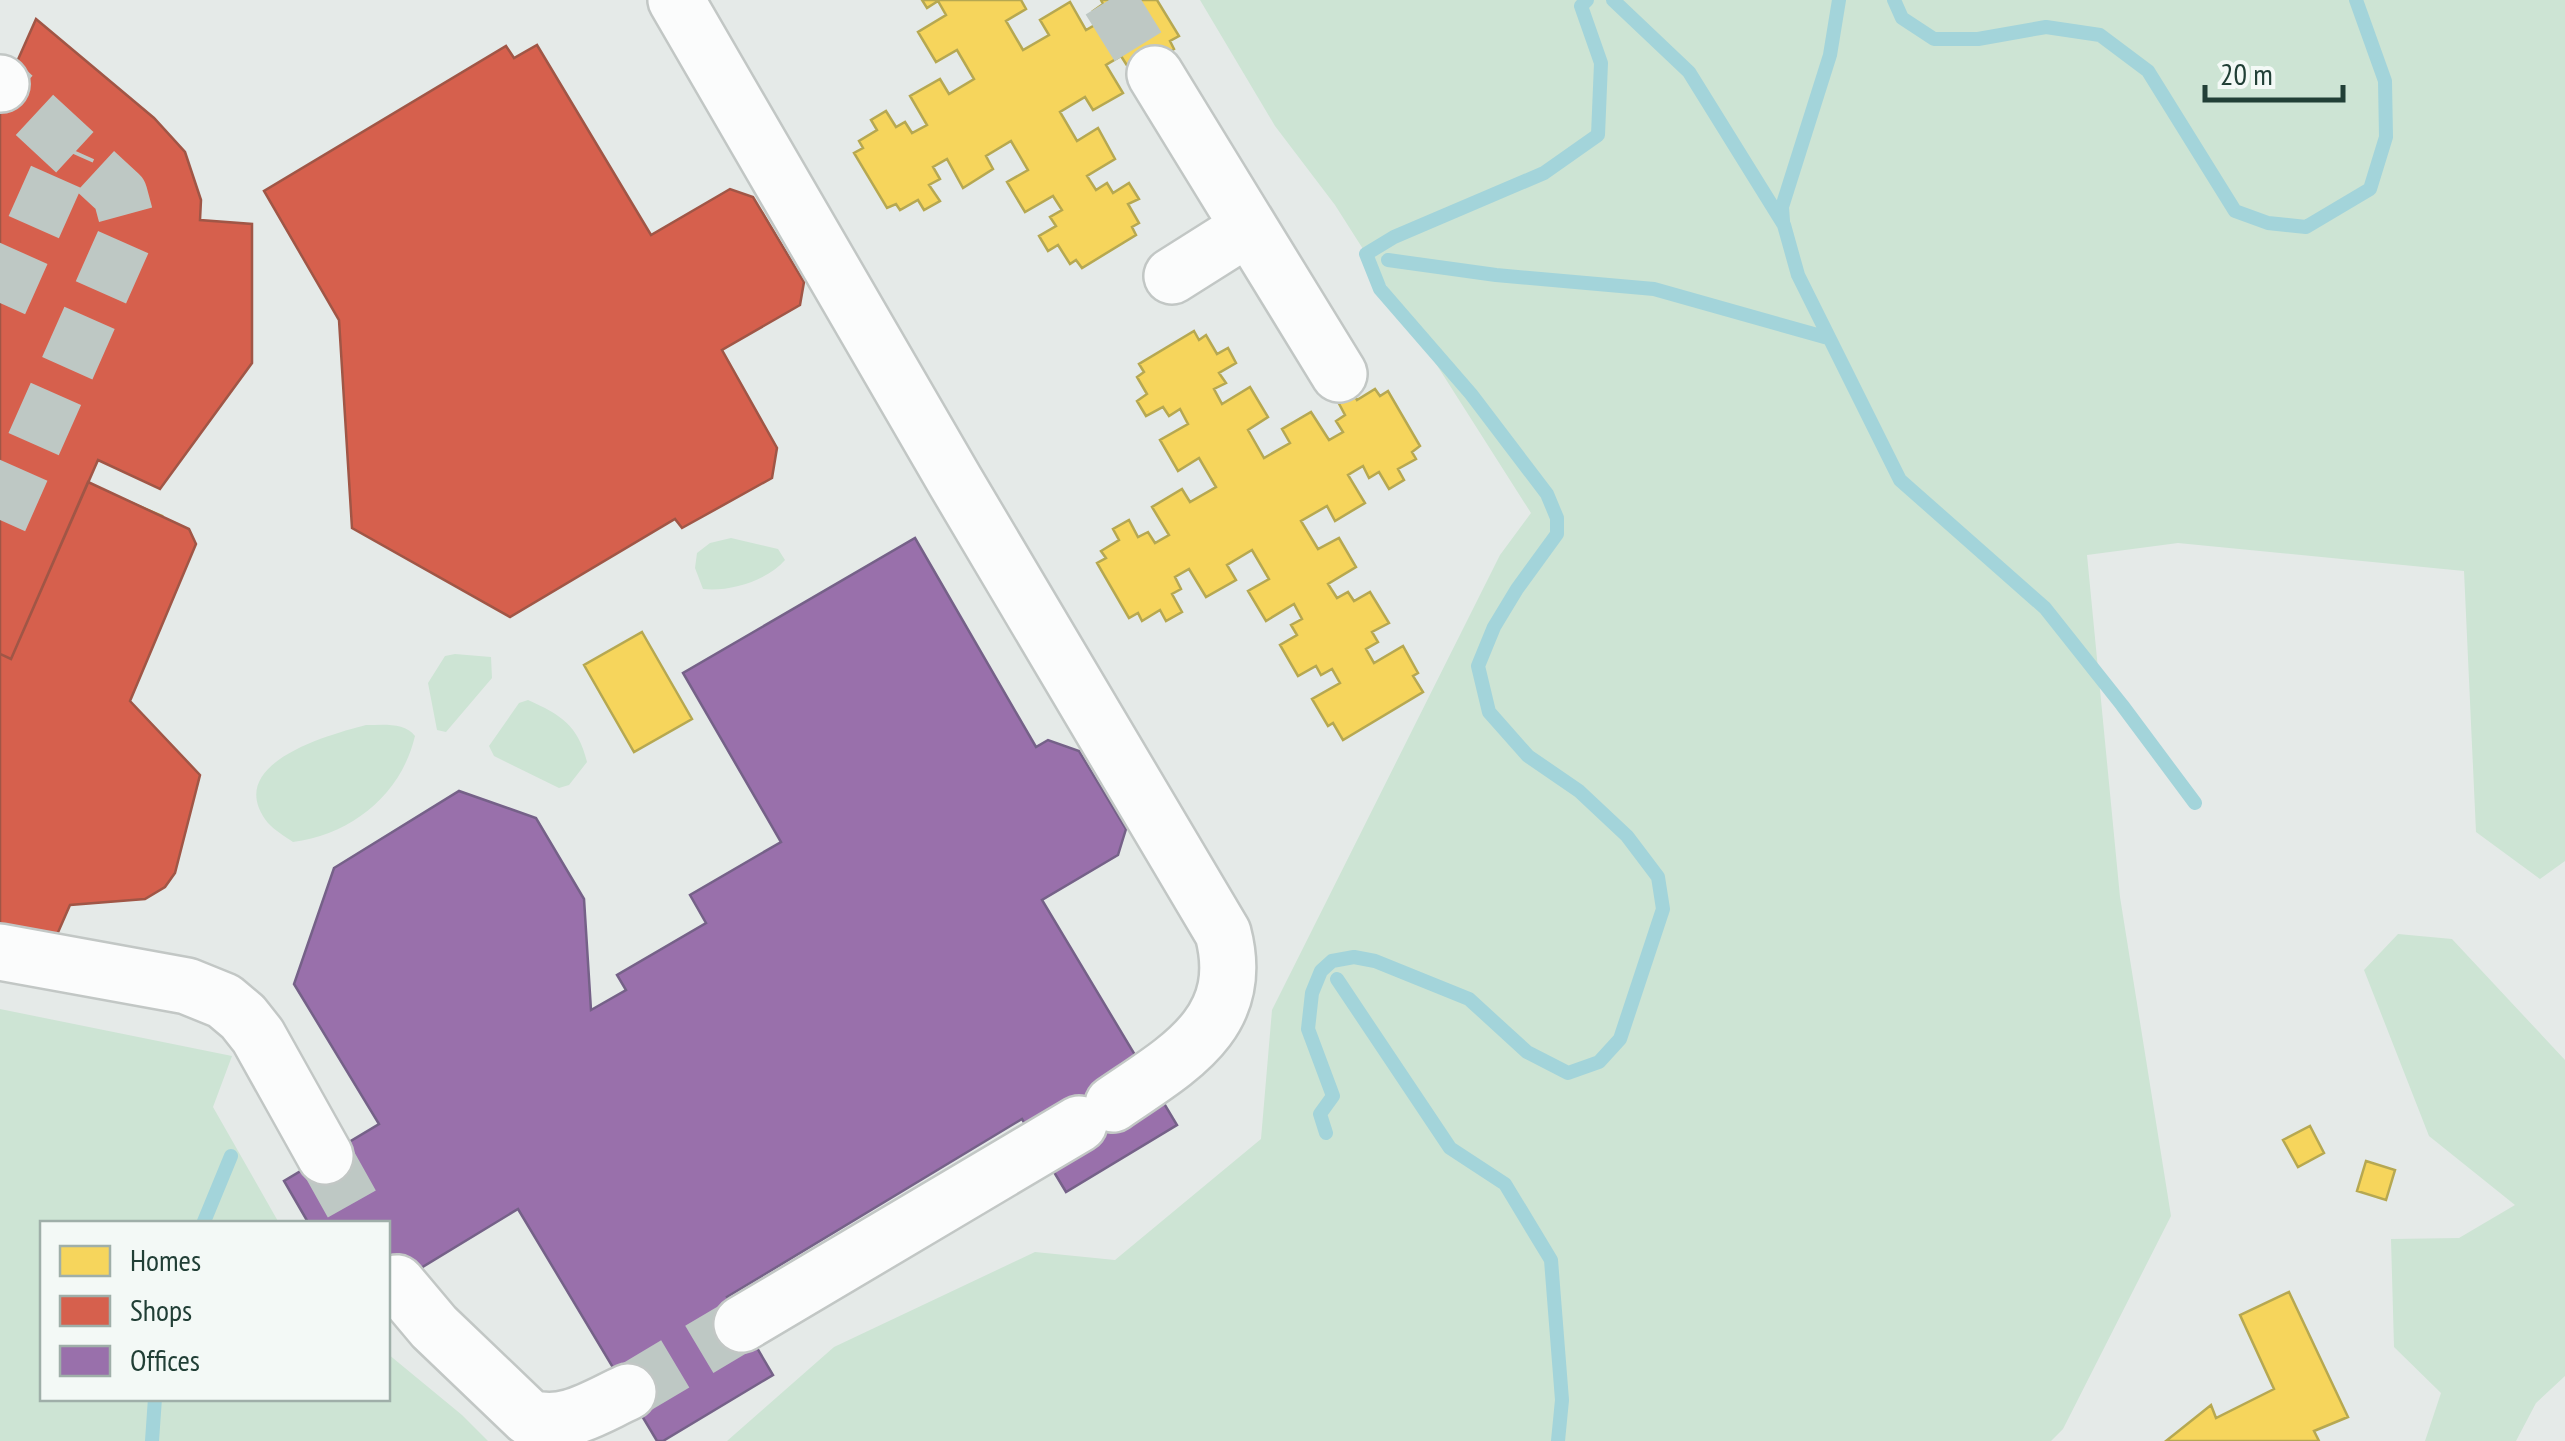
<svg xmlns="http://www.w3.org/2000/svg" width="2565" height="1441" viewBox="0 0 2565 1441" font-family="'PT Sans Narrow',sans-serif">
	<rect width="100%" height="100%" fill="#e5eae8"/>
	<path fill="#cde4d4" d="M1200 0H2565V861L2540 879 2476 832 2464 571 2178 543 2087 555 2120 897 2171 1216 2063 1429 2051 1441H727L834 1347 1035 1252 1115 1260 1261 1139 1272 1010 1500 555 1531 513 1335 205 1275 126Z
		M731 538 778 549 785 560C767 581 729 592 703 589L695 568 697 553 710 543Z
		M455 654 491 657 492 678 446 732 437 730 428 683 445 656Z
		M528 700C561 715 578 725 587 762L569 785 559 788 494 756 489 746 519 703Z
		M366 725C383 725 405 722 415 736 401 795 352 834 293 842 286 837 274 830 268 823 221 764 328 735 366 725Z
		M2398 934 2452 939 2565 1060V1376L2536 1403 2516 1441H2425L2441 1393 2394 1347 2391 1239 2459 1238 2515 1205 2429 1136 2364 970Z
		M0 1009 232 1056 213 1107 279 1223 42 1224V1398H388V1354L462 1415 488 1441H0Z"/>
	<path fill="#f6d55c" stroke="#b6a851" stroke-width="2.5" d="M922 0H1021L1026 9 1006 21 1023 50 1049 35 1040 20 1070 2 1086 30 1100 22 1093 11 1103 4 1101 0H1157L1179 36 1170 41 1174 49 1156 59 1128 67 1121 56 1106 65 1123 93 1093 110 1085 97 1060 112 1077 141 1098 128 1115 159 1087 176 1096 190 1107 183 1113 193 1129 183 1139 199 1128 204 1139 223 1132 227 1136 235 1082 268 1076 260 1070 264 1058 245 1048 251 1039 236 1056 226 1050 217 1062 210 1053 196 1025 212 1007 182 1028 170 1011 141 986 156 993 169 963 188 947 159 933 167 940 179 929 185 940 201 924 210 918 200 900 210 896 204 887 208 854 153 863 148 859 141 877 130 871 120 886 111 896 127 905 122 912 133 927 125 910 96 940 79 949 94 974 79 957 50 936 62 918 32 946 15 938 1 927 8Z
		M520 69 536 97 548 90 558 107 563 103 578 131 550 148 559 161 570 154 575 164 592 154 610 185 594 195 599 204 588 211 597 226 625 209 642 238 621 251 639 279 664 265 655 250 685 233 702 261 716 252 710 241 719 235 709 218 725 209 730 220 749 209 753 216 761 211 794 267 785 272 790 279 772 289 777 300 762 310 752 292 743 298 736 287 722 295 739 323 709 341 701 327 676 342 693 371 713 359 731 389 703 405 711 420 723 413 728 423 745 413 754 428 744 434 754 453 747 457 753 465 697 498 692 490 685 494 675 476 664 482 655 466 671 456 666 447 677 440 669 426 641 442 623 413 644 400 626 372 601 387 609 400 579 417 563 389 548 398 555 409 546 415 555 432 540 440 534 430 516 441 511 433 503 439 471 383 478 378 474 371 493 360 486 350 502 341 512 358 522 352 528 363 542 355 526 327 556 309 564 324 589 309 573 280 552 292 535 262 563 246 554 231 542 238 537 228 520 238 502 207 519 198 513 188 525 181 516 167 488 184 472 157 478 154 468 137 479 130 463 103Z
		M1194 331 1199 340 1206 335 1217 354 1228 348 1236 363 1219 373 1226 383 1214 389 1222 404 1250 387 1268 417 1248 430 1264 458 1290 443 1282 429 1311 412 1329 440 1343 432 1336 421 1345 415 1336 398 1351 389 1357 400 1375 389 1380 396 1388 391 1420 446 1412 452 1416 459 1398 469 1404 480 1389 489 1379 472 1369 478 1363 466 1348 475 1365 503 1335 521 1327 506 1301 521 1318 549 1339 538 1356 567 1328 584 1337 598 1348 592 1354 601 1370 592 1389 623 1372 632 1378 642 1366 649 1374 663 1403 646 1418 673 1413 676 1423 692 1343 740 1333 723 1328 726 1312 699 1340 683 1332 669 1321 675 1316 666 1298 676 1280 645 1297 635 1291 625 1302 619 1294 604 1266 621 1248 591 1269 579 1252 550 1227 565 1236 580 1206 597 1189 569 1175 577 1181 589 1172 594 1182 612 1166 621 1160 610 1142 621 1138 613 1129 618 1097 563 1106 558 1101 551 1119 540 1113 529 1129 520 1138 537 1148 532 1155 543 1169 535 1152 507 1182 489 1190 502 1216 487 1199 458 1178 471 1160 440 1188 424 1180 409 1169 416 1163 407 1146 416 1137 401 1147 394 1137 377 1144 372 1139 364Z
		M125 500 162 516 158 525 171 529 164 546 177 551 169 569 175 572 162 601 133 588 126 602 139 608 134 618 152 625 138 659 120 651 116 661 104 656 98 671 128 684 114 717 92 707 83 729 121 745 127 729 159 743 119 839 87 826 93 812 55 796 46 818 68 828 54 860 25 847 18 863 30 867 26 878 44 886 37 902 26 897 18 917 10 913 7 923 0 920V780L3 774 0 773V694L30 707 40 685 17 675 31 643 61 656 67 640 55 636 59 625 42 617 55 585 73 592 77 582 90 587 96 572 65 560 77 531 83 533 90 515 103 520 110 504 122 509Z
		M642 632 692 719 634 752 584 665Z
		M890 701 895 709 903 705 913 723 924 718 933 732 916 743 921 752 910 759 919 773 947 757 964 787 944 799 961 828 986 813 978 799 1008 782 1025 810 1039 802 1033 790 1042 785 1032 767 1047 758 1053 769 1071 758 1076 766 1084 761 1117 816 1108 821 1113 828 1095 839 1101 849 1085 859 1075 842 1066 847 1059 836 1045 844 1062 873 1032 891 1023 876 998 891 1014 919 1035 907 1053 937 1024 954 1033 968 1044 962 1050 971 1067 961 1085 992 1068 1002 1074 1011 1063 1019 1071 1032 1099 1015 1115 1043 1109 1046 1120 1062 1108 1069 1120 1090 1150 1104 1159 1118 1070 1172 1060 1156 1064 1125 1051 1102 1039 1110 1029 1093 1024 1096 1008 1068 1037 1052 1028 1039 1017 1045 1011 1035 995 1045 976 1015 993 1005 988 995 999 988 990 974 962 990 945 960 966 948 948 920 923 935 932 949 902 967 885 939 871 947 878 959 868 964 878 981 863 990 856 979 841 989 846 1000 820 1015 803 987 792 993 799 1005 789 1011 799 1028 784 1037 730 946 745 937 755 953 765 948 772 959 782 953 766 925 793 908 799 919 816 910 809 899 825 890 834 907 844 901 851 913 865 904 849 876 879 858 886 872 912 857 895 828 874 840 857 810 885 793 876 779 865 786 859 776 843 786 834 770 844 764 833 746 840 742 835 733Z
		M497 935 521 976 504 986 510 996 499 1002 507 1017 535 1000 553 1030 532 1042 550 1071 574 1056 567 1043 597 1025 613 1053 627 1044 620 1033 630 1027 621 1010 636 1001 689 1093 674 1102 664 1085 654 1090 648 1079 634 1087 650 1115 620 1134 611 1119 586 1134 603 1162 623 1150 642 1180 613 1197 621 1211 633 1204 639 1214 655 1204 673 1235 657 1245 663 1254 651 1261 659 1275 687 1259 703 1285 699 1288 708 1305 696 1312 705 1328 694 1334 707 1357 719 1350 724 1360 741 1350 750 1365 660 1418 651 1403 668 1393 662 1384 673 1377 660 1355 649 1362 639 1345 628 1353 618 1336 613 1339 597 1311 625 1295 617 1282 605 1289 600 1278 583 1289 565 1258 581 1247 576 1238 588 1231 579 1217 551 1233 533 1204 554 1191 537 1163 512 1178 520 1193 490 1210 473 1182 460 1190 466 1201 456 1207 467 1224 452 1233 443 1219 428 1226 437 1241 408 1259 391 1231 388 1233V1224H333L315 1192 330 1183 340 1200 350 1194 357 1205 371 1197 354 1168 384 1151 391 1164 406 1156 398 1142 413 1133 423 1150 433 1144 440 1156 454 1147 437 1119 467 1101 475 1115 500 1100 484 1071 463 1083 445 1054 473 1037 465 1022 453 1029 447 1020 431 1029 407 989 435 972 427 958 461 938 469 952Z
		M2310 1126 2324 1153 2298 1167 2283 1140Z
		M2366 1161 2395 1170 2386 1200 2357 1191Z
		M2289 1292 2348 1417 2314 1431 2319 1441H2166L2211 1405 2216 1418 2274 1389 2240 1315Z"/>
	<path fill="#d6604d" stroke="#a05646" stroke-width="2.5" d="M36 19 154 118 185 152 201 200 200 220 252 224V363L160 489 98 460 11 659 0 654V100Z
		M537 45 651 235 730 189 753 197 804 282 800 305 722 350 777 448 772 478 682 528 675 519 510 617 352 528 339 320 264 191 506 46 514 58Z
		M88 482 189 529 196 544 130 701 200 775 175 873 165 887 145 899 70 905 56 937 0 931V654L11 659Z"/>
	<path fill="#9970ab" stroke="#756188" stroke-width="2.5" d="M915 538 1036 747 1048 740 1079 751 1126 829 1118 855 1042 900 1177 1125 1066 1192 1022 1119 727 1297 773 1375 663 1441H657L518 1209 388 1288V1224H309L284 1181 379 1124 294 984 334 868 459 791 536 818 584 899 591 1010 626 990 617 975 706 923 690 895 781 842 683 673Z"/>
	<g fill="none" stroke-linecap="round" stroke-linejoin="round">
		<path stroke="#a3d4da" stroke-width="14" d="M1613 0 1689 72 1784 225 1798 275 1900 480 2045 608 2122 705 2195 803
			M1894 0 1902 18 1934 39H1978L2046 27 2100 35 2148 71 2235 211 2268 223 2306 227 2370 189 2386 137 2385 81 2356 0
			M1783 221 1782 207 1830 55 1839 0
			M1388 260 1496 275 1654 289 1828 338
			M1337 979 1450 1148 1505 1184 1551 1260 1562 1400 1558 1441
			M1326 1133 1320 1114 1333 1096 1308 1029 1312 993 1321 971 1332 961 1354 957 1375 961 1469 999 1527 1052 1568 1073 1599 1062 1620 1039 1663 909 1658 877 1627 836 1579 791 1528 756 1489 712 1478 666 1494 627 1517 589 1557 534V518L1547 494 1471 394 1380 289 1366 254 1394 237 1544 173 1598 135 1601 63 1581 6 1587 0
			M203 1224 231 1156
			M152 1441 155 1398"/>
		<path stroke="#bec8c4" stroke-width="55" stroke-dasharray="55 28" stroke-linecap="butt" d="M1109 0 1155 74
			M0 303 69 148
			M0 520 125 238 127 220 120 194 1 84
			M325 1156 363 1224
			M628 1392 742 1324"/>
		<defs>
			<path id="minor" d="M676 0 955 481 1223 933C1247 1024 1177 1060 1113 1104
				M1155 74 1339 374
				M0 83 1 84
				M1172 276 1248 228
				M0 952 187 986 224 1001 243 1017 258 1036 325 1156
				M397 1283 434 1327 528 1417C564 1429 595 1407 628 1392
				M742 1324 1079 1124"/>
		</defs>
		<use href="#minor" stroke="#c2c7c5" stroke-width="60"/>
		<use href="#minor" stroke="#fbfcfc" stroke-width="55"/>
	</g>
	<rect x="40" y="1221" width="350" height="180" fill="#f3f9f6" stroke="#9fafa9" stroke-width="2.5"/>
	<rect x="60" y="1246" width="50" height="30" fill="#f6d55c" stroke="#9fafa9" stroke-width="2.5"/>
	<text x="130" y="1271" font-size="30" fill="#213f36">Homes</text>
	<rect x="60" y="1296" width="50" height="30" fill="#d6604d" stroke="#9fafa9" stroke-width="2.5"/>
	<text x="130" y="1321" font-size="30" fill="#213f36">Shops</text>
	<rect x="60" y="1346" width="50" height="30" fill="#9970ab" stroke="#9fafa9" stroke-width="2.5"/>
	<text x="130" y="1371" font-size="30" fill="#213f36">Offices</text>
	<path d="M2205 85v15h138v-15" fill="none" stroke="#213f36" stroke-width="5"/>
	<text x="2220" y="85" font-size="30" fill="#213f36" stroke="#f3f9f6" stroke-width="8" paint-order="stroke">20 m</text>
</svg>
